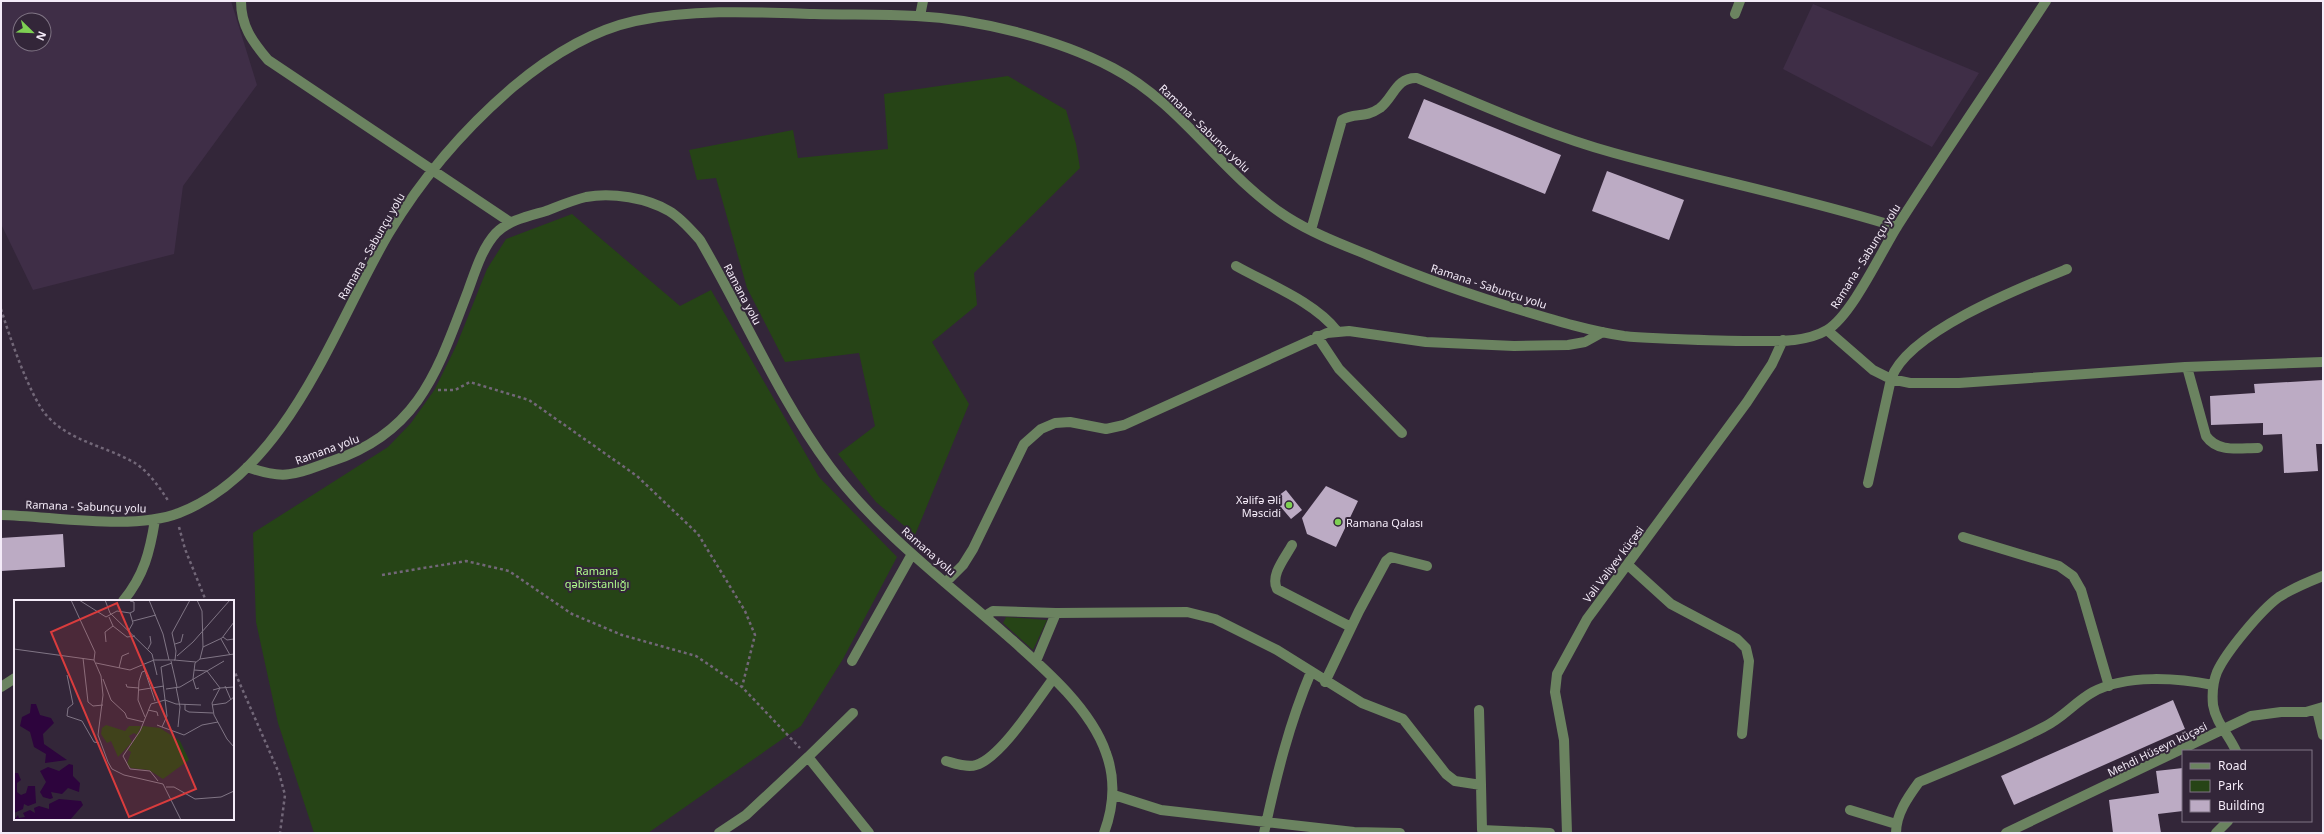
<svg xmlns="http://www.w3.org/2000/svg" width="2324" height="834" viewBox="0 0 2324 834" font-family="'Noto Sans',sans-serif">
	<rect width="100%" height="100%" fill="#332639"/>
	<path fill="#3f2e47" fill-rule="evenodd" d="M1 1H231L257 85 183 186 174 254 33 290 1 224ZM20 20H44V44H20Z
		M1813 4 1979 73 1932 147 1783 69Z"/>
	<path fill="#264416" d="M1008 76 1066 110 1076 144 1080 168 974 273 977 305 932 342 969 404 915 535 876 502 838 454 875 426 859 353 785 362 747 288 716 178 697 180 689 150 793 130 798 158 888 149 884 94Z
		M572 214 680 306 711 290 819 477 897 557 843 659 801 726 648 833H314L278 723 256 622 253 533 388 447 411 423 435 389 457 344 487 269 506 239Z
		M1006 617 1047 620 1033 650 1003 623Z"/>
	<path fill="#bcabc4" d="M1424 99 1561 155 1545 194 1408 138Z
		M1607 171 1684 200 1669 240 1592 211Z
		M2323 380V444H2316L2318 471 2284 473 2282 434 2263 435V423L2211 425 2210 396 2255 393 2254 384Z
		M1326 486 1358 501 1336 547 1307 534 1302 518Z
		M1286 490 1302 510 1291 519 1274 499Z
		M63 534 65 567 1 571V538Z
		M2173 700 2185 729 2014 805 2001 776Z
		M2183 768V811L2158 814 2161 833H2113L2109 800 2159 793 2156 771Z"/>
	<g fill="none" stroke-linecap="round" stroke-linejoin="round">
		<path stroke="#726778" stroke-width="2.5" stroke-dasharray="3 3" stroke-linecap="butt" d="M1 309C9 335 30 397 47 416 71 442 106 446 135 463 149 472 160 488 169 502
			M438 390H455L470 382 529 400 637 476 698 534 745 611 755 635 742 687
			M179 527 185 549 206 601
			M382 575 466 561 509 571 572 614 622 635 696 656 742 687 800 748
			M233 668 279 773 285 795 280 833"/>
		<path stroke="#6b8360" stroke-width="10" d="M241 1C241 26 252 41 268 60L510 222
			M1735 14 1740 1
			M920 16 923 1
			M1311 230 1342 120C1355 112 1364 119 1380 108 1394 97 1396 77 1417 78 1482 105 1545 134 1614 153 1708 179 1804 198 1897 227
			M1236 266C1268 284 1315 302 1337 331
			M1827 330 1873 370 1891 379 1910 383H1959L2185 367 2323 362
			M1317 336 1339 369 1402 433
			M2187 367 2206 436C2218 453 2239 448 2258 448
			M247 467C286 481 295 474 332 461 420 432 438 369 468 291 475 272 482 248 496 233 509 220 529 216 546 211 559 206 573 200 586 197 612 192 647 198 669 211 681 218 691 230 700 240 744 315 778 397 830 467 878 531 943 580 1003 632 1039 664 1090 706 1106 753 1116 780 1114 806 1104 833
			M1868 483 1891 379C1907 332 2022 287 2067 269
			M1 515C52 516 132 531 179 513 288 471 334 326 389 233 422 178 464 129 513 87 549 57 589 31 635 21 693 9 755 12 814 14 848 15 882 14 916 16 978 19 1058 39 1113 68 1182 104 1222 175 1287 217 1312 233 1341 244 1368 255 1419 277 1471 295 1524 311 1557 321 1590 331 1624 336 1641 338 1658 338 1675 339 1700 340 1726 341 1751 341 1775 341 1805 343 1827 330 1852 315 1881 252 1898 225 1946 150 1997 76 2046 1
			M1963 537 2059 566 2073 576 2081 590 2109 686
			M1292 545C1285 558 1270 575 1277 589L1351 627
			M1628 565 1671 604 1737 639 1746 648 1749 661 1742 734
			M946 582 963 565 973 549 1024 444 1041 429 1055 423 1070 422 1106 429 1124 425 1327 333 1349 331 1426 342 1514 346 1568 345 1585 342 1603 332
			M123 601C144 576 150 551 155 520
			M985 616 993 611 1056 613 1187 612 1215 619 1277 650 1362 703 1403 719 1446 774 1455 781 1481 785 1482 830 1550 833
			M852 661 912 554
			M1036 661 1056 613
			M1325 682 1359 611 1386 561 1391 557 1427 566
			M1 687 15 678
			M1479 710 1481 785
			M2317 710 2323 735
			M853 713 808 757 869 833
			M2236 751C2229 735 2216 723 2213 705 2212 694 2213 682 2217 672 2226 652 2261 610 2279 597 2293 588 2308 582 2323 576
			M946 761C954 763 967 768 976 765 1001 758 1037 700 1053 679
			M1114 795 1161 810 1354 832 1400 833
			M1850 810 1896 824
			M719 833 746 815 808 757
			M1264 833C1276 777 1289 724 1311 672
			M1567 833 1564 740 1555 692 1557 674 1587 619 1747 402 1772 364 1783 340
			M1896 833C1896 814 1908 797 1919 782 1961 764 2004 748 2044 727 2063 718 2076 701 2093 692 2126 674 2178 678 2213 685
			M2006 833 2251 716 2281 712H2306L2323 707
			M2216 833 2228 821"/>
	</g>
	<g fill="#7ed053" stroke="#332639" stroke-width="1.5">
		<circle cx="1289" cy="505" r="4"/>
		<circle cx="1338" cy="522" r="4"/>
	</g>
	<g text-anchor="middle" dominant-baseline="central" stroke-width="4" stroke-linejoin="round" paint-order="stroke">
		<g font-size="11" fill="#f4ebf8" stroke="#332639">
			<text transform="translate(1205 128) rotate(44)">Ramana - Sabunçu yolu</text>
			<text transform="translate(371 246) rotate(-60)">Ramana - Sabunçu yolu</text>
			<text transform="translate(1865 256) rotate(-58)">Ramana - Sabunçu yolu</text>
			<text transform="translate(1489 286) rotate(18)">Ramana - Sabunçu yolu</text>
			<text transform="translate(743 294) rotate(62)">Ramana yolu</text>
			<text transform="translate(327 449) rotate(-20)">Ramana yolu</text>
			<text transform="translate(86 506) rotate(2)">Ramana - Sabunçu yolu</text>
			<text transform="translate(929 551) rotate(41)">Ramana yolu</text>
			<text transform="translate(1613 564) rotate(-53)">Vəli Vəliyev küçəsi</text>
			<text transform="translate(2157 749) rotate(-26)">Mehdi Hüseyn küçəsi</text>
		</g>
		<g font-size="11" fill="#f4ebf8" stroke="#332639" text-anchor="end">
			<text x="1281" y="499">Xəlifə Əli<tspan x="1281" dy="13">Məscidi</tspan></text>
			<text x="1346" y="522" text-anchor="start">Ramana Qalası</text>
		</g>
		<g font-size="11" fill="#aef88b" stroke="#332639">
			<text x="597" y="570">Ramana<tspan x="597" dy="13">qəbirstanlığı</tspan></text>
		</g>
	</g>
	<g transform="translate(14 600)">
		<rect width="220" height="220" fill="#332639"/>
		<path d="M92 125 111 131 115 126H127L123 135 120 133 115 136 118 142 104 157 97 141 93 143 87 134 88 128ZM129 126 146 128 166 141 175 160 149 179 135 170 117 168 113 164 117 152 114 150Z" fill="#264416"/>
		<path d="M17 104H22L26 115 37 118 40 123 29 134 30 144 53 160 31 163 32 154 20 147 16 132 6 126 8 117 16 113ZM55 164 59 165V176L66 183 65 192 54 188 48 194 37 192 39 198 36 199 29 197 26 192 32 182 26 171 34 167 45 171ZM0 173H4L7 180 3 183V192L7 195 12 193 14 186H21L22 203 14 206 10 204 9 209 0 213ZM45 199 67 201 69 205 56 220H0L4 215 5 218 11 217 9 213 16 210 21 213 20 208 25 206 35 209V204Z" fill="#2d043d"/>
		<path fill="none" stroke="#807585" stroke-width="1" d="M57 0 81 52 80 60M65 0 92 17 103 11 116 13 119 23 115 30M91 0 96 13 138 54 143 75M135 0 149 34 155 60M116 1 120 2V11L116 13M95 17 99 26 113 37 121 36M119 21 142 15M209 37 213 40 220 39M207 39 216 55M92 42 91 32 99 26M161 44 167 42 169 34M189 47 208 38 220 22M0 49 80 60 87 76 89 95 84 135 94 162 98 169 110 175 149 184 167 220M134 49 137 43 136 36M163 56 179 42 216 0M69 58 74 102 79 106 89 105M186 59 220 54M160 60 182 62M157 61 163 87M82 63 116 70 140 60H161L162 51 158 33 176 0M129 64 131 71 128 72 125 81 124 100 131 117M105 68 108 56 115 53M180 70 193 71 206 88 199 90M131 71 141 101M53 75 59 104 54 108 53 116 68 121 80 142 85 143M89 79 97 100 111 113 113 118 130 122M179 79 181 63 186 59 189 47 188 11 183 0M179 79 182 89 185 88M112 84 113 87 125 88M211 86 217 100M162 87 166 107 164 127M220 87 206 88 198 103 200 115 213 139 220 147M152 89 166 87 210 61M125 90 150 86M151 100 162 104 187 105M171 104V110L175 112 199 113M198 105 212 103 220 97M134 110 143 112 144 116M143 125 148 127 153 116 147 67 158 63M148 127 170 135 188 125 204 122M144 181 136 171 116 169 109 156 126 131 137 104 151 100M152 187H160L181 199 207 197 220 191"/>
		<path fill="#d93c3d" fill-opacity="0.15" stroke="#d93c3d" stroke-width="2" d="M103 3 182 189 115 217 37 32Z"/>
		<rect width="220" height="220" fill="none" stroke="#f4ebf8" stroke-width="2"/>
	</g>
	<rect width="2324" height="834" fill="none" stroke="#f4ebf8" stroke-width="4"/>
	<rect x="2182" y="750" width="130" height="72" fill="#332639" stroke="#807585"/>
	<rect x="2190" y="763" width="20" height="6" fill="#6b8360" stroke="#807585"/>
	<text x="2218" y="770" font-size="12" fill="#f4ebf8">Road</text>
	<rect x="2190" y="780" width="20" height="12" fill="#264416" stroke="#807585"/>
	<text x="2218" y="790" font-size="12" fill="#f4ebf8">Park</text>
	<rect x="2190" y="800" width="20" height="12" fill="#bcabc4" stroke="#807585"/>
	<text x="2218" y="810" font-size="12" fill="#f4ebf8">Building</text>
	<g transform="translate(32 32) rotate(113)"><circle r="19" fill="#332639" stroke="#807585"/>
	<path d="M0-3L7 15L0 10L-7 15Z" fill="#7ed053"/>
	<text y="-6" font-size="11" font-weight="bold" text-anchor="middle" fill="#f4ebf8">N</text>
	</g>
</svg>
